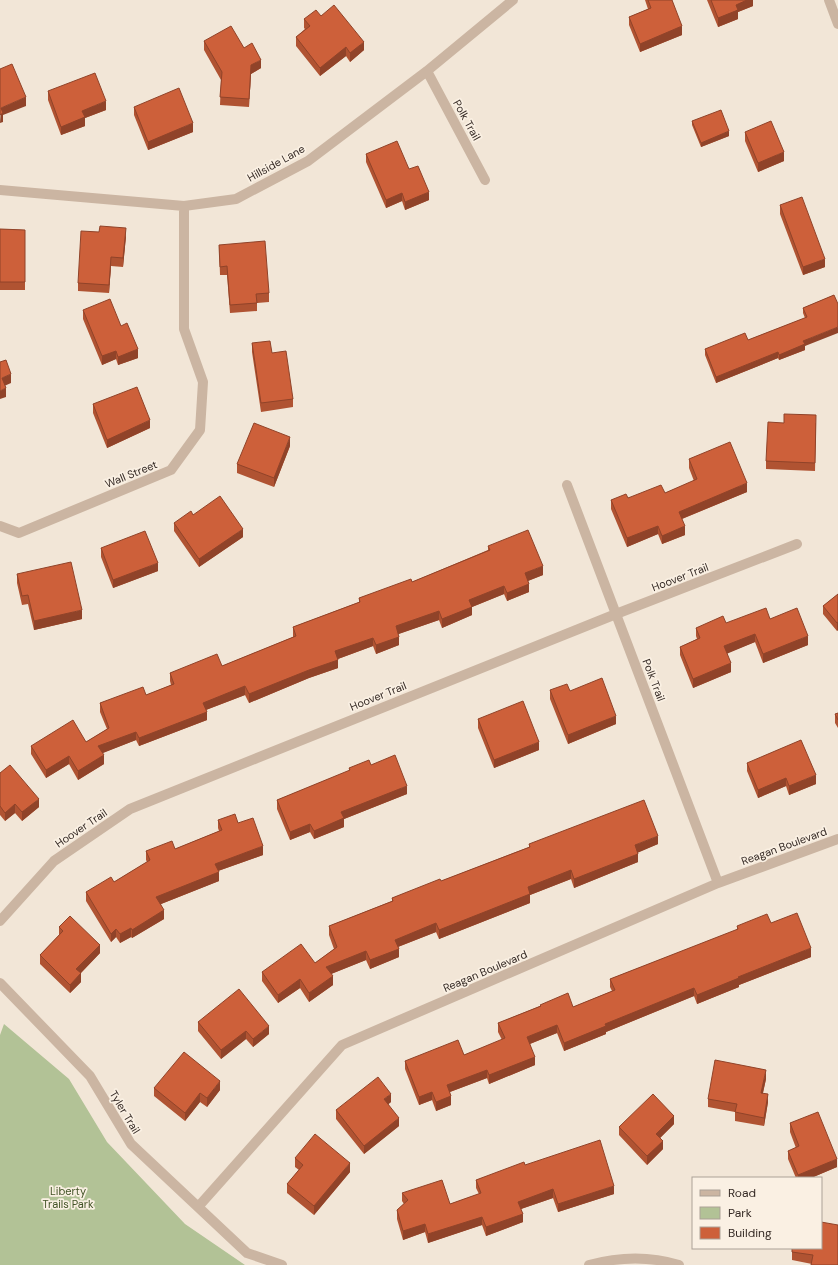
<svg xmlns="http://www.w3.org/2000/svg" width="838" height="1265" viewBox="0 0 838 1265" font-family="'DM Sans',sans-serif">
	<rect width="100%" height="100%" fill="#f2e6d7"/>
	<path fill="#b2c296" d="M4 1024 69 1079 107 1142 185 1224 245 1265H0V1035Z"/>
	<g fill="none" stroke-linecap="round" stroke-linejoin="round">
		<path stroke="#cbb5a2" stroke-width="10" d="M427 71 485 180
			M0 190 184 206 236 199 308 161 427 71 513 0
			M567 485 718 883
			M0 526 19 533 171 470 200 430 203 382 184 329V206
			M0 921 54 861 130 809 616 614 797 544
			M0 983 90 1076 131 1144 247 1253 282 1265
			M198 1207 342 1045 718 883 838 839
			M589 1265C618 1257 650 1256 679 1265"/>
		<path stroke="#cbb5a2" stroke-width="10" d="M829 0 838 24"/>
	</g>
	<path fill="#b05332" d="M645 0H672L682 35 640 52 629 25V17L648 9Z
		M707 0H753V6L738 12V19L718 27Z
		M321 16 364 50 350 62 346 56 320 76 296 46V37L305 29 304 28V19Z
		M204 41 244 48 261 68 251 74 249 107 220 105 221 80 204 50Z
		M48 91 106 110 85 118V126L61 135 48 100Z
		M134 107 193 132 148 150 134 115Z
		M692 121 729 136 701 147 692 125Z
		M745 132 784 161 758 172 745 141Z
		M366 154 409 169 429 200 405 210 402 201 386 208 366 162Z
		M780 205 825 267 803 275 780 214Z
		M0 229 25 230V290H0Z
		M126 236 123 267 111 266 109 293 78 291V283Z
		M219 245 269 293V302L257 303V311L230 313 227 275H220Z
		M834 295 805 346V350L779 360 778 358 716 383 705 355V349L748 340 805 318 803 313V308Z
		M83 310 121 326 138 358 118 365 116 359 102 365 83 319Z
		M252 343 272 353 293 399V407L261 412 252 352Z
		M93 404 150 428 107 448 93 413Z
		M784 423H816L815 471 766 469V461Z
		M290 446 274 487 237 473V464Z
		M689 459 747 492 682 519 685 535 662 544 658 534 627 547 611 509V500L665 493 694 481 689 468Z
		M193 515 243 537 199 567 174 531V523Z
		M488 546 543 575 528 581 529 592 507 601 504 594 472 607V615L442 628 439 620 398 634 399 645 376 654 373 646 338 659V668L309 678 249 703 245 695 206 710 207 720 139 746 136 740 102 753 104 764 78 780 69 764 46 778 31 754V746L86 742 107 729 100 712V703L146 695 171 685 170 681V673L222 666 293 637V627L359 602V598L412 582 488 550Z
		M101 548 158 571 113 588 101 557Z
		M17 574 82 619 34 630 28 604 22 605 17 583Z
		M838 594V630L837 631 823 614V606Z
		M770 619 808 645 763 663 755 642 727 653 731 672 693 688 680 655V647L697 639 696 636V628L726 623Z
		M550 690 570 691 616 724 568 744 550 699Z
		M838 713V728L835 723V714Z
		M478 719 539 750 494 768 478 728Z
		M747 763 816 784 789 795 786 786 758 798 747 771Z
		M371 765 407 794 344 819V827L314 839 310 832 290 840 277 809V800L349 771V768Z
		M0 773 39 807 22 821 15 813 5 821 0 815Z
		M218 820 238 823 263 855 218 871 219 881 161 904 164 919 132 938 131 937 120 943 116 937 111 942 86 901V892L114 882 147 862 146 860V851L175 849 219 831 218 828Z
		M529 844H658L638 852V862L574 888 571 879 530 895V903L439 939 436 932 398 947 399 957 370 969 366 960 331 974 333 985 309 1002 300 988 278 1003 262 981V972L315 963 334 949 329 935V926L392 901V898L441 881 529 847Z
		M771 923 811 957 739 985V987L697 1004 694 996 606 1032V1034L564 1051 557 1033 530 1044 535 1065 489 1084 487 1078 450 1092 451 1105 436 1111 432 1100 419 1105 405 1069V1061L464 1055 502 1040 498 1032V1023L540 1006V1005L573 1007 612 991 610 987V979L737 930V926Z
		M59 927 100 953 81 973V982L70 993 40 964V955L59 935Z
		M198 1022 269 1034 253 1047 246 1039 221 1059 198 1031Z
		M766 1079 763 1093 768 1102 764 1126 735 1121V1112L708 1107V1099Z
		M154 1088 220 1090 207 1107 200 1102 185 1121 154 1096Z
		M391 1102 388 1104 399 1126 364 1154 336 1119V1110Z
		M790 1123 837 1167 811 1178H796L788 1159V1151L796 1148 790 1132Z
		M674 1124 660 1138 663 1149 647 1165 619 1135V1127Z
		M295 1158 350 1172 314 1215 287 1193V1184L299 1170 295 1167Z
		M525 1165 614 1194 558 1212 553 1198 521 1209 523 1222 486 1236 482 1225 428 1243 425 1232 403 1240 397 1219V1210L404 1204 402 1201V1193L450 1204 479 1194 476 1188V1180Z
		M838 1225 812 1264 792 1260V1252Z"/>
	<path fill="#904329" d="M747 0H753V6L738 12V19L718 27V18L736 5Z
		M682 26V35L640 52V44Z
		M364 42V50L350 62V53Z
		M346 47V56L320 76V68Z
		M261 60V68L251 74 249 107 251 65Z
		M26 97V106L3 115V122L0 123 1 108Z
		M106 101V110L85 118V126L61 135V127L82 111Z
		M193 123V132L148 150V142Z
		M729 131V136L701 147V143Z
		M784 152V161L758 172V163Z
		M429 192V200L405 210V202Z
		M402 193V201L386 208V200Z
		M126 228V236L123 267V258Z
		M111 257V266L109 293V285Z
		M825 259V267L803 275V267Z
		M838 327V333L805 346V350L779 360V355L803 341Z
		M138 349V358L118 365V357Z
		M116 351V359L102 365V356Z
		M778 352V358L716 383V377Z
		M11 374V383L2 387V378Z
		M6 388V397L0 399V391Z
		M150 420V428L107 448V440Z
		M290 437V446L274 487V478Z
		M747 483V492L679 520V512Z
		M658 526V534L627 547V538Z
		M685 526V535L662 544V536Z
		M243 529V537L199 567V559Z
		M158 563V571L113 588V580Z
		M543 566V575L525 582V573Z
		M529 584V592L507 601V593Z
		M504 586V594L472 607V615L442 628V619L469 600Z
		M82 610V619L34 630V621Z
		M439 611V620L396 635V626Z
		M838 622V630L837 631V623Z
		M755 634V642L724 655V646Z
		M808 636V645L763 663V654Z
		M399 637V645L376 654V645Z
		M373 638V646L335 660V651Z
		M338 660V668L309 678 249 703V694L309 670Z
		M731 663V672L693 688V679Z
		M245 686V695L203 711V703Z
		M207 712V720L139 746V738Z
		M616 716V724L568 744V735Z
		M136 732V740L98 755V746Z
		M539 742V750L494 768V760Z
		M104 755V764L78 780V771Z
		M69 756V764L46 778V770Z
		M816 775V784L789 795V786Z
		M786 778V786L758 798V790Z
		M407 786V794L344 819V827L314 839V831L341 812Z
		M39 799V807L22 821V812Z
		M15 804V813L5 821V813Z
		M310 824V832L290 840V832Z
		M658 836V844L635 854V845Z
		M263 846V855L215 872V864Z
		M638 854V862L574 888V879Z
		M571 870V879L530 895V903L439 939V930L528 887Z
		M219 872V881L156 906V897Z
		M164 910V919L132 938V930Z
		M436 923V932L395 948V940Z
		M131 928V937L120 943V934Z
		M116 929V937L111 942V934Z
		M100 945V953L76 978V969Z
		M811 948V957L739 985V987L697 1004V995L738 977Z
		M399 949V957L370 969V960Z
		M366 951V960L326 976V967Z
		M81 973V982L70 993V985Z
		M333 976V985L309 1002V993Z
		M300 979V988L278 1003V995Z
		M694 988V996L606 1032V1034L564 1051V1043L605 1024Z
		M557 1025V1033L527 1045V1037Z
		M269 1026V1034L253 1047V1039Z
		M246 1031V1039L221 1059V1050Z
		M535 1057V1065L489 1084V1075Z
		M487 1070V1078L447 1093V1085Z
		M766 1070V1079L761 1101V1093Z
		M220 1081V1090L207 1107V1098Z
		M432 1092V1100L419 1105V1097Z
		M200 1093V1102L185 1121V1113Z
		M391 1094V1102L384 1108V1099Z
		M768 1094V1102L764 1126V1118Z
		M451 1096V1105L436 1111V1102Z
		M674 1116V1124L656 1142V1134Z
		M399 1118V1126L364 1154V1146Z
		M663 1141V1149L647 1165V1156Z
		M837 1159V1167L811 1178H798V1175Z
		M350 1163V1172L314 1215V1206Z
		M614 1186V1194L558 1212V1204Z
		M553 1189V1198L518 1210V1202Z
		M523 1214V1222L486 1236V1227Z
		M482 1217V1225L428 1243V1234Z
		M425 1224V1232L403 1240V1231Z"/>
	<path fill="#cd603a" stroke="#904329" d="M648 0H672L682 26 640 44 629 17 651 8Z
		M711 0H747L736 5 738 10 718 18Z
		M334 5 364 42 350 53 346 47 320 68 296 37 310 26 304 19 316 10 321 16Z
		M231 26 244 48 252 43 261 60 251 65 249 99 220 97 222 72 204 41Z
		M12 64 26 97 1 108 3 113 0 115V69Z
		M95 73 106 101 82 111 85 117 61 127 48 91Z
		M179 88 193 123 148 142 134 107Z
		M721 110 729 131 701 143 692 121Z
		M771 121 784 152 758 163 745 132Z
		M397 141 409 169 418 166 429 192 405 202 402 193 386 200 366 154Z
		M802 197 825 259 803 267 780 205Z
		M100 226 126 228 123 258 111 257 109 285 78 283 81 231 99 232Z
		M0 229 25 230V282H0Z
		M265 241 269 293 256 294 257 303 230 305 227 266 220 267 219 245Z
		M834 295 838 304V327L803 341 805 344 779 355 778 352 716 377 705 349 745 333 748 340 807 317 803 308Z
		M110 299 121 326 127 323 138 349 118 357 116 351 102 356 83 310Z
		M270 341 272 353 286 351 293 399 261 403 252 343Z
		M6 360 11 374 2 378 6 388 0 391V362Z
		M137 387 150 420 107 440 93 404Z
		M784 414 816 415 815 463 766 461 768 422 784 423Z
		M254 423 290 437 274 478 237 464Z
		M730 442 747 483 679 512 685 526 662 536 658 526 627 538 611 500 626 494 628 498 661 485 665 493 697 479 689 459Z
		M220 496 243 529 199 559 174 523 191 511 193 515Z
		M528 530 543 566 525 573 529 584 507 593 504 586 469 600 472 607 442 619 439 611 396 626 399 637 376 645 373 638 335 651 338 660 309 670 249 694 245 686 203 703 207 712 139 738 136 732 98 746 104 755 78 771 69 756 46 770 31 746 73 720 86 742 109 728 100 703 143 687 146 695 174 684 170 673 217 654 222 666 296 636 293 627 360 602 359 598 411 579 412 582 490 550 488 546Z
		M145 531 158 563 113 580 101 548Z
		M71 562 82 610 34 621 28 595 22 596 17 574Z
		M838 594V622L837 623 823 606Z
		M766 608 770 619 797 608 808 636 763 654 755 634 724 646 731 663 693 679 680 647 700 638 696 628 723 616 726 623Z
		M602 678 616 716 568 735 550 690 567 684 570 691Z
		M523 701 539 742 494 760 478 719Z
		M838 713V720L835 714Z
		M801 740 816 775 789 786 786 778 758 790 747 763Z
		M395 755 407 786 341 812 344 818 314 831 310 824 290 832 277 800 350 770 349 768 369 760 371 765Z
		M10 765 39 799 22 812 15 804 5 813 0 806V773Z
		M644 800 658 836 635 845 638 854 574 879 571 870 528 887 530 894 439 930 436 923 395 940 399 949 370 960 366 951 326 967 333 976 309 993 300 979 278 995 262 972 301 944 315 963 337 947 329 926 393 901 392 898 440 879 441 881 530 847 529 844Z
		M235 814 238 823 253 818 263 846 215 864 219 872 156 897 164 910 132 930 131 928 120 934 116 929 111 934 86 892 111 877 114 882 150 860 146 851 172 841 175 849 222 830 218 820Z
		M797 913 811 948 738 977 739 978 697 995 694 988 605 1024 606 1026 564 1043 557 1025 527 1037 535 1057 489 1075 487 1070 447 1085 451 1096 436 1102 432 1092 419 1097 405 1061 458 1040 464 1055 505 1038 498 1023 541 1006 540 1005 568 993 573 1007 615 990 610 979 738 929 737 926 767 914 771 923Z
		M70 916 100 945 76 969 81 973 70 985 40 955 63 931 59 927Z
		M239 989 269 1026 253 1039 246 1031 221 1050 198 1022Z
		M184 1052 220 1081 207 1098 200 1093 185 1113 154 1088Z
		M715 1060 766 1070 761 1093 768 1094 764 1118 735 1112 737 1104 708 1099Z
		M378 1077 391 1094 384 1099 399 1118 364 1146 336 1110Z
		M653 1094 674 1116 656 1134 663 1141 647 1156 619 1127Z
		M818 1112 837 1159 798 1175 788 1151 799 1146 790 1123Z
		M315 1134 350 1163 314 1206 287 1184 303 1165 295 1158Z
		M600 1140 614 1186 558 1204 553 1189 518 1202 523 1214 486 1227 482 1217 428 1234 425 1224 403 1231 397 1210 408 1200 402 1193 442 1180 450 1204 481 1193 476 1180 524 1162 525 1165Z
		M821 1222 838 1225V1265H811L813 1255 792 1252V1248H821Z"/>
	<g text-anchor="middle" dominant-baseline="central" stroke-width="3.5" stroke-linejoin="round" paint-order="stroke">
		<g font-size="11" fill="#352a25" stroke="#faf0e3">
			<text transform="translate(467 120) rotate(61)">Polk Trail</text>
			<text transform="translate(276 163) rotate(-29)">Hillside Lane</text>
			<text transform="translate(131 474) rotate(-22)">Wall Street</text>
			<text transform="translate(680 577) rotate(-21)">Hoover Trail</text>
			<text transform="translate(654 680) rotate(69)">Polk Trail</text>
			<text transform="translate(378 696) rotate(-22)">Hoover Trail</text>
			<text transform="translate(81 828) rotate(-34)">Hoover Trail</text>
			<text transform="translate(784 846) rotate(-20)">Reagan Boulevard</text>
			<text transform="translate(485 971) rotate(-23)">Reagan Boulevard</text>
			<text transform="translate(125 1112) rotate(59)">Tyler Trail</text>
		</g>
		<g font-size="11" fill="#435427" stroke="#faf0e3">
			<text x="68" y="1191">Liberty<tspan x="68" dy="13">Trails Park</tspan></text>
		</g>
	</g>
	<rect x="692" y="1177" width="130" height="72" fill="#faf0e3" stroke="#aba197"/>
	<rect x="700" y="1190" width="20" height="6" fill="#cbb5a2" stroke="#aba197"/>
	<text x="728" y="1197" font-size="12" fill="#352a25">Road</text>
	<rect x="700" y="1207" width="20" height="12" fill="#b2c296" stroke="#aba197"/>
	<text x="728" y="1217" font-size="12" fill="#352a25">Park</text>
	<rect x="700" y="1227" width="20" height="12" fill="#cd603a" stroke="#aba197"/>
	<text x="728" y="1237" font-size="12" fill="#352a25">Building</text>
</svg>
